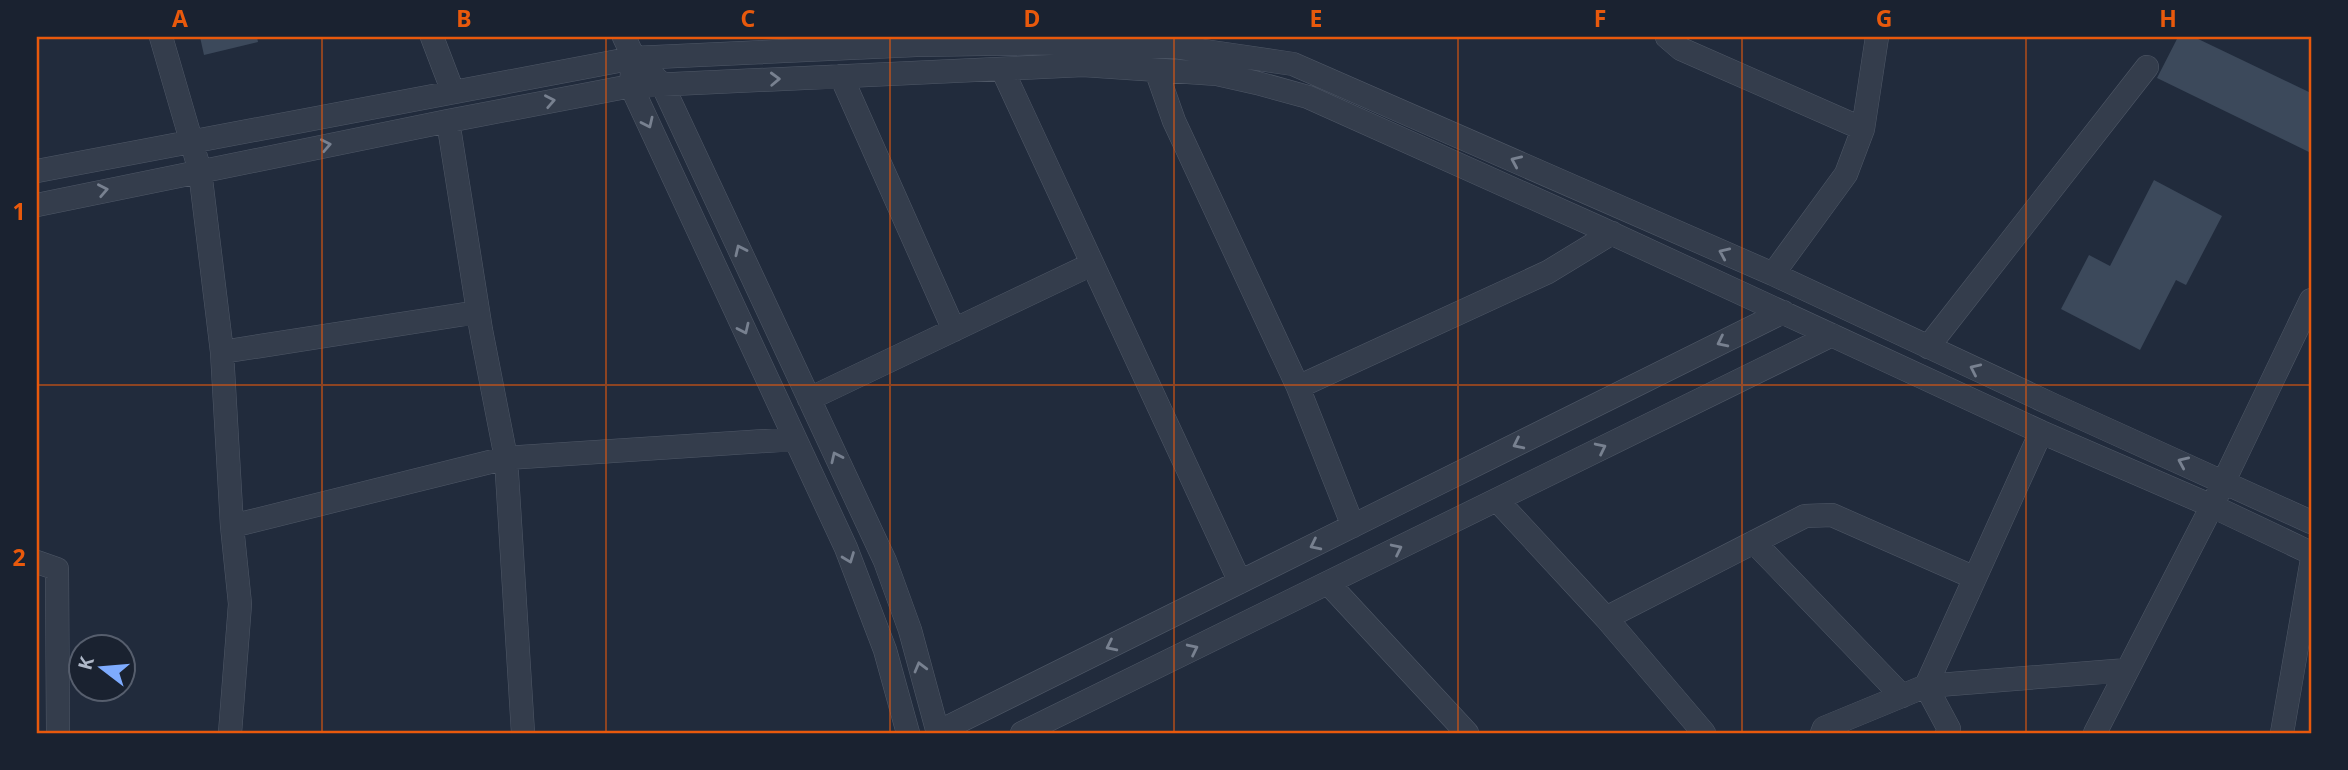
<svg xmlns="http://www.w3.org/2000/svg" width="2348" height="770" viewBox="0 0 2348 770" font-family="'Noto Sans',sans-serif">
	<rect width="100%" height="100%" fill="#212b3c"/>
	<path fill="#3c495b" d="M200 37H257L258 42 204 55Z
		M2178 37H2194L2311 93V153L2157 78Z
		M2154 180 2222 216 2186 285 2176 280 2140 350 2061 309 2089 255 2110 266Z"/>
	<g fill="none" stroke-linecap="round" stroke-linejoin="round">
		<defs>
			<path id="minor" d="M161 37 200 171 222 352 232 526 240 604 230 733
				M432 37 453 92
				M624 37 634 58 662 84 885 561 910 630 938 733
				M1667 37 1681 49 1863 129
				M1002 69 1240 582
				M1156 70 1174 121 1298 387 1353 526
				M632 72 631 86 846 548 885 650 908 733
				M841 76 954 330
				M448 121 481 330 506 458 523 733
				M37 171 634 58 916 45 1048 43 1177 47 1293 64 1773 274 2053 405 2311 522
				M37 205 448 121 631 86 1083 65 1217 74 1257 83 1308 97 1600 228 2041 432 2212 506 2311 553
				M1773 274 1846 174 1863 129 1877 37
				M1928 347 2147 67
				M222 352 478 312
				M1298 387 1548 272 1612 233
				M809 399 1092 264
				M2041 432 1926 686 2127 670
				M1497 500 1606 618 1704 733
				M232 526 506 458 795 439
				M1754 542 1902 696
				M37 562 57 569 58 733
				M1328 583 1467 733
				M1606 618 1805 516 1832 515 1975 578
				M938 732 1783 312
				M1022 733 1832 335
				M1822 733 1824 728 1926 686 1949 729 1947 733
				M2095 733 2212 506 2311 300
				M2282 733 2311 565"/>
		</defs>
		<use href="#minor" stroke="#4f5867" stroke-width="24"/>
		<use href="#minor" stroke="#343d4c" stroke-width="23"/>
	</g>
	<defs><path id="oneway-chevron" d="M-2-3.5L2.5 0L-2 3.5" fill="none" stroke-width="1.6" stroke-linecap="round" stroke-linejoin="round" transform="scale(1.75)"/></defs>
	<g stroke="#788190">
		<use href="#oneway-chevron" transform="translate(775 79) rotate(-2)"/>
		<use href="#oneway-chevron" transform="translate(550 101) rotate(-11)"/>
		<use href="#oneway-chevron" transform="translate(648 123) rotate(65)"/>
		<use href="#oneway-chevron" transform="translate(326 145) rotate(-11)"/>
		<use href="#oneway-chevron" transform="translate(1516 161) rotate(-156)"/>
		<use href="#oneway-chevron" transform="translate(103 190) rotate(-11)"/>
		<use href="#oneway-chevron" transform="translate(740 250) rotate(-115)"/>
		<use href="#oneway-chevron" transform="translate(1724 253) rotate(-156)"/>
		<use href="#oneway-chevron" transform="translate(744 329) rotate(65)"/>
		<use href="#oneway-chevron" transform="translate(1722 342) rotate(154)"/>
		<use href="#oneway-chevron" transform="translate(1975 369) rotate(-155)"/>
		<use href="#oneway-chevron" transform="translate(1518 444) rotate(154)"/>
		<use href="#oneway-chevron" transform="translate(1601 448) rotate(-26)"/>
		<use href="#oneway-chevron" transform="translate(836 457) rotate(-115)"/>
		<use href="#oneway-chevron" transform="translate(2183 462) rotate(-156)"/>
		<use href="#oneway-chevron" transform="translate(1315 545) rotate(154)"/>
		<use href="#oneway-chevron" transform="translate(1397 549) rotate(-26)"/>
		<use href="#oneway-chevron" transform="translate(849 558) rotate(69)"/>
		<use href="#oneway-chevron" transform="translate(1111 646) rotate(154)"/>
		<use href="#oneway-chevron" transform="translate(1193 649) rotate(-26)"/>
		<use href="#oneway-chevron" transform="translate(920 667) rotate(-105)"/>
	</g>
	<path fill="none" stroke="#e8590c" stroke-width="2" stroke-opacity="0.55" d="M322 37V733M606 37V733M890 37V733M1174 37V733M1458 37V733M1742 37V733M2026 37V733M37 385H2311"/>
	<rect width="2348" height="770" fill="none" stroke="#1a2230" stroke-width="77"/>
	<g transform="translate(102 668) rotate(286)"><circle r="33" fill="#1a2230" stroke="#565e6d" stroke-width="2"/>
	<path d="M0-5L12 26L0 18L-12 26Z" fill="#7eabfe"/>
	<text y="-10" font-size="19" font-weight="bold" text-anchor="middle" fill="#afb8c8">K</text>
	</g>
	<rect x="38" y="38" width="2272" height="694" fill="none" stroke="#e8590c" stroke-width="2.5"/>
	<g font-size="23" text-anchor="middle" font-weight="bold" fill="#e8590c">
		<text x="180" y="27">A</text>
		<text x="464" y="27">B</text>
		<text x="748" y="27">C</text>
		<text x="1032" y="27">D</text>
		<text x="1316" y="27">E</text>
		<text x="1600" y="27">F</text>
		<text x="1884" y="27">G</text>
		<text x="2168" y="27">H</text>
		<text x="19" y="220">1</text>
		<text x="19" y="566">2</text>
	</g>
</svg>
